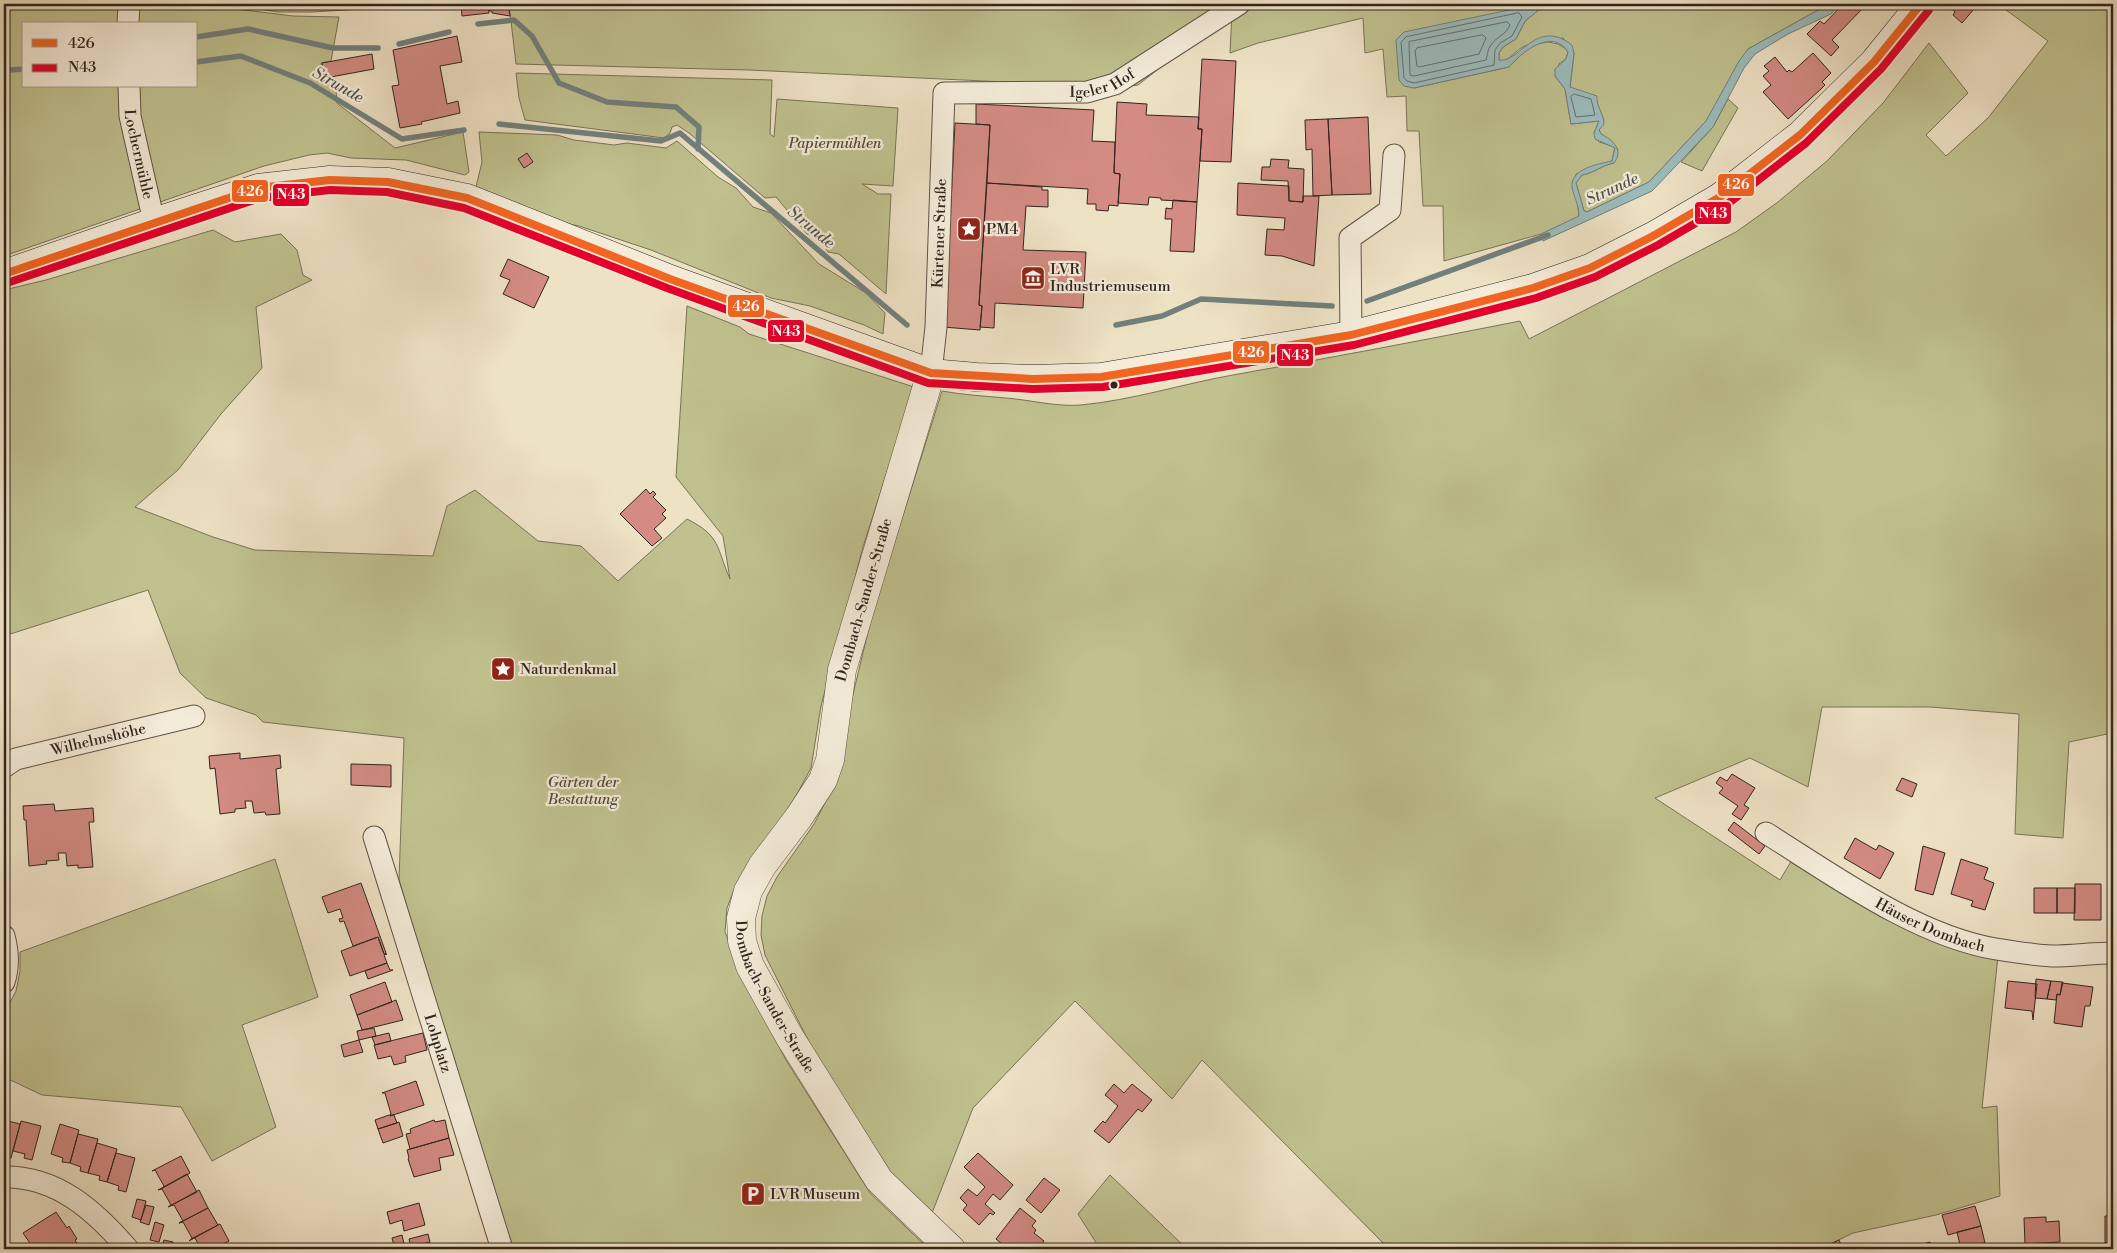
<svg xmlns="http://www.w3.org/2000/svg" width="2117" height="1253" viewBox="0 0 2117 1253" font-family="'Libre Bodoni',serif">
	<rect width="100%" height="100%" fill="#eee2c5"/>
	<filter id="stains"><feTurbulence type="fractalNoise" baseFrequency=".004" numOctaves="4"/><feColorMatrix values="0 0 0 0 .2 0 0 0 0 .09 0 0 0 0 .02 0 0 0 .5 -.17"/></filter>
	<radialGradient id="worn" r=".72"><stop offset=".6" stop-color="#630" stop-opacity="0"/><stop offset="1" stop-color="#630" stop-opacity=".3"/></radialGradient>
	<path fill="#c0c18f" stroke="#787357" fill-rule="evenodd" d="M4 4H196L293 16 339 17 331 61 321 63 324 80 335 78 337 103 395 148 463 132 469 172 465 175 406 160 351 158 327 153 309 155 264 166 4 256ZM24 24H196V86H24Z
		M226 4H379V8L312 12H277Z
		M509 4H1228L1091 86 749 70 516 64Z
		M1243 4H1532L1414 88 1509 67 1527 49 1537 44 1548 42 1558 44 1565 48 1568 52 1566 59 1559 64 1555 76 1565 89 1571 124 1599 121 1594 133 1599 142 1615 147 1612 161 1576 174 1572 188 1577 199 1579 217 1541 234 1444 261 1443 206H1423L1419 131H1407L1406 96 1387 97 1383 49 1365 53 1363 18 1258 43 1230 53 1232 11 1138 85 1101 90Z
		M1546 4H1829L1748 49 1706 121 1649 182 1587 212 1584 211 1576 183 1582 175C1594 173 1602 165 1614 163L1618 149 1601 134 1599 130 1604 120 1596 102 1570 87 1574 53 1563 38C1551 41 1534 41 1523 47 1514 51 1511 61 1499 61V53L1503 47 1516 39 1525 21Z
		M1998 4H2113V871L2110 870 2112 733 2069 742 2063 838 2015 834 2019 714 1930 707H1822L1808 787 1750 758 1655 798 1780 880 1793 858 1998 956 1982 1108 1997 1106 2000 1196 1936 1215 1853 1233 1820 1249H1389L1202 1060 1172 1099 1075 1001 973 1108 932 1213 892 1174 811 1046 765 955 761 935 762 916 767 896 777 877 814 824 839 776 849 711 873 611 942 391C964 395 984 396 1006 398 1031 400 1056 407 1081 405 1133 400 1182 384 1233 375 1329 358 1425 340 1520 321L1529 339 1736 232 1778 202 1827 161 1883 103 1929 43 1968 93 1926 135 1946 156 1988 118 2048 41Z
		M516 73 772 80 770 134 774 137 777 99 898 108 893 186 862 184 878 194H891L886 294 839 254 828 252 819 238 807 234 776 197 765 198 689 133 677 125 672 127 670 133 664 138 525 120 519 98Z
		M1728 99 1738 108 1702 171 1681 162 1713 127Z
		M479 132 557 135 574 140 614 145 627 143 666 148 677 141 718 177 736 188 753 207 771 213 819 264 866 293 885 313 883 334 864 325 810 306 771 298 651 250 579 226 536 218 474 195 482 162Z
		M213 230 235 242 281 234 297 250 303 275 312 280 256 307 262 368 221 414 178 470 135 507 213 537 255 550 433 556 447 506 475 490 538 541 581 546 618 581 687 519C721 536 716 547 730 579L723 536 676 477 687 306 740 327 749 334 914 387 863 547 821 706 811 768 789 809 735 887 727 908 725 932 746 984 786 1060 870 1193 929 1249H508L399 880 404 738 263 722 256 715 206 698 180 673 148 590 4 636V290L46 280Z
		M275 859 318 997 242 1025 276 1127 212 1161 181 1107 42 1095 4 1077V1014L16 991 20 971V952Z
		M1110 1175 1187 1249H1100L1078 1214Z"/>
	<path fill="#9cbcbd" stroke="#71807e" d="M1532 4H1546L1525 21 1516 39 1503 47 1499 53V60C1520 63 1536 17 1572 45L1574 53 1570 87 1597 96C1596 106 1604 114 1604 124L1599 130 1601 134C1613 140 1624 150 1614 163 1602 165 1594 173 1582 175L1576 183 1584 211 1587 212 1649 182 1706 121 1739 61 1748 49 1829 4H1840L1831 14 1788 34 1755 54 1744 68 1713 127 1652 191 1543 241 1541 234 1579 216C1579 204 1573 196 1572 186 1571 169 1598 164 1612 161L1615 148 1595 139 1594 133 1599 121 1571 124 1565 89 1555 76V69L1566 59 1568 52C1552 27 1522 52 1509 67L1414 88 1404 86 1399 80 1396 40 1404 32 1528 6Z"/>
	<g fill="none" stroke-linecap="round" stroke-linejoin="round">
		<path stroke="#66706e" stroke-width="1" d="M1519 13 1522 17 1512 36 1500 43 1495 50 1494 65 1414 83 1407 81 1404 78 1401 42 1406 37Z
			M1507 22 1510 25C1506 35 1497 36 1491 45 1487 50 1488 55 1486 60L1414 76 1410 75 1409 42Z
			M1483 35 1486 38 1479 54 1419 67 1417 66 1415 51 1417 48Z
			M1574 94 1591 99 1595 115 1576 117 1571 97Z"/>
		<path stroke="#71807e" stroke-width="5.5" d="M478 24 514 20 532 36 559 83 607 102 676 107 699 127 698 149
			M196 37 248 29 333 48H378
			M399 44 449 32
			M196 62 241 56 310 83 402 139 464 130
			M4 73 9 70 24 69
			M499 124 661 141 680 133 907 325
			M1367 301 1548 235
			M1116 325 1162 316 1201 299 1332 306"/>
	</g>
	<path fill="#d38b83" stroke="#31251f" d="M461 4H488L489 13 462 16Z
		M488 4H508L510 16 492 13V11H489Z
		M1843 4H1867L1832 40 1839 47 1831 56 1807 34 1820 21 1824 24Z
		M1947 4H1968L1974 9 1962 23 1953 15 1955 12Z
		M457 36 462 62 440 66 447 104 458 101 460 113 421 122 422 124 400 128 392 86 399 85 393 50Z
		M1813 53 1831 73 1822 82 1825 85 1821 89 1788 119 1763 92 1771 85 1763 76 1769 71 1764 66 1775 57 1787 72 1789 70 1792 72Z
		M372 54 374 69 325 78 322 63Z
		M1202 59 1236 61 1231 162 1200 161 1202 129H1198Z
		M1117 102 1147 104 1146 115 1199 117 1198 129H1202L1197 202 1161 200V198L1149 197 1148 205 1118 203 1120 174 1114 173Z
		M976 104 1094 110 1092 141 1115 142 1114 173 1120 174 1118 206 1109 205 1108 211 1096 210V204H1087L1088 189 987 183 990 125 976 124Z
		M1368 117 1371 194 1332 195 1328 119Z
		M1328 119 1332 195 1313 196 1312 149 1306 150 1305 120Z
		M955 123 990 125 979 305 982 306 980 330 943 327 946 303Z
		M527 153 533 162 524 168 518 159Z
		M1271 159 1289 160 1288 168 1304 169 1303 202 1289 201 1288 181 1261 180 1262 167H1270Z
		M987 183 1042 187V190H1048V207L1026 206 1023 250 1086 252 1083 308 995 303 994 328 980 327 982 306 979 305Z
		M1238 183 1289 186V201L1303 202V196H1319L1314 266 1282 256 1265 255 1267 229 1284 230 1285 218 1237 215Z
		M1173 200 1197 202 1194 252 1170 251 1172 219H1165L1166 208 1172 209Z
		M508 259 549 277 534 308 503 294 510 280 500 276Z
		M646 489 650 494 653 491 656 494 653 497 666 510 662 514 666 518 654 529 662 538 652 546 620 514Z
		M240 753V759L280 755 281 768 276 769 280 814 266 815 265 812 254 813 252 801H245L246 808 235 809V812L220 814 215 768 210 769 209 756Z
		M351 764 391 765V787L351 785Z
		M1732 774 1755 788 1744 805 1749 808 1741 820 1732 814 1738 806 1719 793 1723 788 1716 783 1720 777 1727 781Z
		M1902 778 1917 784 1912 797 1896 790Z
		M54 804 55 811 93 808 94 822H89L93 867 78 868V865L67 866 66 853H58L59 860 46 861 47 864 29 866 26 820H24L23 806Z
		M1734 822 1765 846 1759 854 1728 830Z
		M1855 838 1876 850 1879 845 1894 853 1880 879 1844 858Z
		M1923 846 1945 853 1933 895 1915 890Z
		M1961 859 1988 868 1984 879 1994 883 1985 910 1971 906 1973 901 1951 894Z
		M361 883 386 953 384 954 378 937 353 946 344 921 340 922 339 919 343 918 340 909 328 913 322 897Z
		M2075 884H2101V920H2074Z
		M2034 888H2057V913H2034Z
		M2057 888H2075V913H2057Z
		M378 937 384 954H387L384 955 387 963 350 976 341 951Z
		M387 963 390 970H393L368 979 365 971Z
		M2036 979 2051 981 2047 999 2035 998Z
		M2008 981 2037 984 2033 1020 2032 1011 2005 1008Z
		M2051 981 2063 982 2060 995 2057 994 2056 1000 2047 999Z
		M385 982 392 1002 357 1015 350 995Z
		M2062 983 2093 987 2090 1006H2085L2082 1027 2054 1023 2057 994 2060 995Z
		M396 1000 403 1020 362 1030 357 1015Z
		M374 1028 376 1036 359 1040 357 1031Z
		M389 1033 391 1041 375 1045 372 1037Z
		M423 1033 427 1050 405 1056 406 1062 394 1065 391 1056 378 1059 374 1045Z
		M359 1040 363 1052 344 1057 341 1045Z
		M416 1081 424 1105 390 1116 391 1114 385 1093H382Z
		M1114 1084 1124 1093 1132 1084 1152 1100 1142 1112 1138 1109 1109 1143 1094 1131 1103 1121 1105 1123 1118 1106 1105 1095Z
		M389 1115H394L397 1123 378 1129 375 1120Z
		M4 1120 20 1124 11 1158 4 1156Z
		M434 1120 435 1122 445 1120 449 1138 410 1149 406 1134 411 1133 410 1129Z
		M21 1121 41 1126 32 1160 24 1158 25 1154 13 1151Z
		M399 1122 403 1136 383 1143 378 1129Z
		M60 1124 79 1130 70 1163 62 1162 63 1158 51 1154Z
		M78 1134 98 1139 88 1173 80 1171 81 1167 70 1163Z
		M449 1138 454 1155 439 1158 441 1170 414 1177 408 1159 409 1158 407 1150Z
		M97 1143 117 1149 107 1182 99 1180 100 1176 88 1173Z
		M116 1153 135 1158 126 1192 118 1190 119 1186 107 1182Z
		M978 1153 1013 1185 1000 1200 993 1194 985 1204 995 1213 993 1215 990 1213 979 1225 963 1210 967 1205 960 1198 968 1189 977 1196 985 1187 964 1167Z
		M181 1156 190 1173 161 1189 164 1186 155 1170 152 1171Z
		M187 1174 197 1192 168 1207 171 1205 162 1189 158 1190Z
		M1044 1178 1060 1190 1041 1213 1026 1200Z
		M199 1190 208 1208 179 1223 183 1221 174 1205 170 1206Z
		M137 1199 146 1201 141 1220 132 1217Z
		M419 1203 425 1225 404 1231 402 1220 390 1224 387 1212Z
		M146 1205 154 1207 149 1225 140 1222Z
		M1975 1206 1981 1226 1948 1235 1942 1215Z
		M208 1208 218 1225 189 1241 192 1238 183 1222 179 1223Z
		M1020 1208 1036 1221 1032 1226 1036 1230 1034 1233 1044 1241 1038 1249H1008L996 1239Z
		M56 1212 67 1228 69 1226 77 1239 75 1240 80 1249H34L23 1233Z
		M2105 1216H2113V1243H2105Z
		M2046 1217V1222L2059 1221 2060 1242 2025 1244 2024 1218Z
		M155 1222 164 1225 159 1242 150 1240Z
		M220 1224 229 1241 214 1249H201L195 1238 191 1239Z
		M1981 1226 1985 1243 1961 1249 1957 1232Z
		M428 1234 430 1242 411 1247 409 1239Z
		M402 1235 405 1248 395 1249 392 1238Z
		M164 1240 173 1242 171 1249H161Z
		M1839 1240 1843 1249H1819Z
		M1930 1242 1932 1249H1906Z
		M225 1243 229 1249H214Z
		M1984 1243 1986 1249H1960Z"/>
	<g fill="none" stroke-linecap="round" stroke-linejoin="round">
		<defs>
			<g id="minor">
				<path d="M128 24 129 4"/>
				<path id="s1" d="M129 86 130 116 154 222"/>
				<path d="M1351 335 1350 238 1390 210 1394 155"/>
				<path id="s2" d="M931 373 936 327 944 93 1087 92 1115 84 1239 4"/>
				<path id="s3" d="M4 767 16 759 194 716"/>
				<path id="s4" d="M1766 833C1833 875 1917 936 1996 949 2014 952 2034 955 2052 956 2073 956 2093 953 2113 953"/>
				<path id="s5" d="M374 837 502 1249"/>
				<path d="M4 936C8 951 9 967 4 982"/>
				<path d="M4 1177C57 1176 95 1211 128 1249"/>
			</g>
			<g id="tertiary">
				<path id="s6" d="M931 373 842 670 830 760 823 780 799 817 762 866 748 891 741 918 742 941 750 966 789 1036 879 1180 951 1249"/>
			</g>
			<path id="secondary" d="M4 274 154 222 258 188 330 180 388 182 467 198 670 279 931 373 976 377 1033 379 1101 377 1351 335 1533 288 1590 268 1653 236 1720 197 1800 135 1874 62 1921 4"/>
		</defs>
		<use href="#minor" stroke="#605448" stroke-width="23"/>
		<use href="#tertiary" stroke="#605448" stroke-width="29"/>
		<use href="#secondary" stroke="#31251f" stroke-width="29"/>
		<use href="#minor" stroke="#f4ecd9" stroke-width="21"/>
		<use href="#tertiary" stroke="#f4ecd9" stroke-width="28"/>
		<use href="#secondary" stroke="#f4ecd9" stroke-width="28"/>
		<defs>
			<path id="bus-1" d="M4 274 258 188 330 180 388 182 467 198 670 279 931 373 1033 379 1101 377 1351 335 1533 288 1590 268 1653 236 1720 197 1800 135 1874 62 1921 4"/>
			<path id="bus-2" d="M7 283 260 198 330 190 387 192 464 208 667 288 928 383 1033 389 1103 387 1354 345 1536 298 1595 277 1658 245 1725 206 1806 143 1881 69 1929 10"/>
		</defs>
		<use href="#bus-1" stroke="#f4ecd9" stroke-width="11"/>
		<use href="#bus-2" stroke="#f4ecd9" stroke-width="11"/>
		<use href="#bus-1" stroke="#f26522" stroke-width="8"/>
		<use href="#bus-2" stroke="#e4002b" stroke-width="8"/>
	</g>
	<defs>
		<symbol id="sight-square" viewBox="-11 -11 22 22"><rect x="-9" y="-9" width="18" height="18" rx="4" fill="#8f2418" stroke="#f4ecd9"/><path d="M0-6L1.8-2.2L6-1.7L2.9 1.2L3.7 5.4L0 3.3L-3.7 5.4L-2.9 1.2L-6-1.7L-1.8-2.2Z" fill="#fff"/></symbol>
		<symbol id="museum-square" viewBox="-11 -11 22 22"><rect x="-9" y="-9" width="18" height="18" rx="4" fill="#8f2418" stroke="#f4ecd9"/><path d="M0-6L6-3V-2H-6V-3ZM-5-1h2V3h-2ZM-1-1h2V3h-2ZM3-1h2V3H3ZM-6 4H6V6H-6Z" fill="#fff"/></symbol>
		<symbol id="parking-square" viewBox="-11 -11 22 22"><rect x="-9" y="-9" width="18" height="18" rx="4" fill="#8f2418" stroke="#f4ecd9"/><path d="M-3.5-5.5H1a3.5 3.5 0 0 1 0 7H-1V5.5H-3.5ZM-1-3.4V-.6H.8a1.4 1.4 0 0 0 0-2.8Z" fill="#fff"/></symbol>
	</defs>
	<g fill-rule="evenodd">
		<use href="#sight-square" x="955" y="215" width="28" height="28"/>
		<use href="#museum-square" x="1019" y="264" width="28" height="28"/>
		<use href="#sight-square" x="489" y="655" width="28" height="28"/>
		<use href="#parking-square" x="739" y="1180" width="28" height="28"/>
	</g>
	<circle fill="#31251f" stroke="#f4ecd9" stroke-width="2" cx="1114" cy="385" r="4.5"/>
	<g text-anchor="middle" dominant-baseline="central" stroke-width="4.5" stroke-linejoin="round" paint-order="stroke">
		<g font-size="15" fill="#31251f" stroke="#f4ecd9">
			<text stroke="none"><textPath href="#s2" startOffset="440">Igeler Hof</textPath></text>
			<text stroke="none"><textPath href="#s1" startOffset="69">Lochermühle</textPath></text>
			<text stroke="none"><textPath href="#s2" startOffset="140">Kürtener Straße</textPath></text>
			<text transform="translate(864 600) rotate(-74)">Dombach-Sander-Straße</text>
			<text stroke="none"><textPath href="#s3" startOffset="99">Wilhelmshöhe</textPath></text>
			<text stroke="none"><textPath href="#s4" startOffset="189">Häuser Dombach</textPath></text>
			<text stroke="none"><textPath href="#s6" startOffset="671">Dombach-Sander-Straße</textPath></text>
			<text stroke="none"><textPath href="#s5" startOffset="216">Lohplatz</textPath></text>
		</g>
		<g font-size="15" font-style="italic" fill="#554c3b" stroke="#f4ecd9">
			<text x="835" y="143">Papiermühlen</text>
			<text x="583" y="782">Gärten der<tspan x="583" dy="17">Bestattung</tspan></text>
		</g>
		<g font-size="15" fill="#31251f" stroke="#f4ecd9" text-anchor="start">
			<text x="986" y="229">PM4</text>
			<text x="1050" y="269">LVR<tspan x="1050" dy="17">Industriemuseum</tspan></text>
			<text x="520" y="669">Naturdenkmal</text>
			<text x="770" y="1194">LVR Museum</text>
		</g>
		<g font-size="16" font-style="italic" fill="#51524e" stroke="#f4ecd9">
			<text transform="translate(338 85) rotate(30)">Strunde</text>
			<text transform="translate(1612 189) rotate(-25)">Strunde</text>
			<text transform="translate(811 227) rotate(40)">Strunde</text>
		</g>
	</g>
	<g stroke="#f4ecd9" stroke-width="2">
		<rect x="1717" y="173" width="38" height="24" rx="5" fill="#f26522"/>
		<rect x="231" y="179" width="38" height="24" rx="5" fill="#f26522"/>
		<rect x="272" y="183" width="38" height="24" rx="5" fill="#e4002b"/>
		<rect x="1694" y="201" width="38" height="24" rx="5" fill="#e4002b"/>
		<rect x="727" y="294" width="38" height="24" rx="5" fill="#f26522"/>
		<rect x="767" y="319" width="38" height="24" rx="5" fill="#e4002b"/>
		<rect x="1232" y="340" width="38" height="24" rx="5" fill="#f26522"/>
		<rect x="1276" y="343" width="38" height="24" rx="5" fill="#e4002b"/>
	</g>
	<g font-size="14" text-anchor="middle" font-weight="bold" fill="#fff">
		<text x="1736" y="189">426</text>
		<text x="250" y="196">426</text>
		<text x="291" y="199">N43</text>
		<text x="1713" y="218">N43</text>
		<text x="746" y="311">426</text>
		<text x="786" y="336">N43</text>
		<text x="1251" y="357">426</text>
		<text x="1295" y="360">N43</text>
	</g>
	<rect width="2117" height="1253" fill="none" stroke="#eee2c5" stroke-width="20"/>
	<rect x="5" y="5" width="2107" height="1243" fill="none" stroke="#31251f" stroke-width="2.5"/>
	<rect x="10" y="10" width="2097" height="1233" fill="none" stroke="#31251f"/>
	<rect x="22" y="22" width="175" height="65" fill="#f4ecd9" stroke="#a69c8f"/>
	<rect x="32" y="39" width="25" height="8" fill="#f26522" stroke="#a69c8f"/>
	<text x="68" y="48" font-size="15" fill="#31251f">426</text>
	<rect x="32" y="64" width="25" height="8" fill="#e4002b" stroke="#a69c8f"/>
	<text x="68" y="72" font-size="15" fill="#31251f">N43</text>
	<rect width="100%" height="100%" filter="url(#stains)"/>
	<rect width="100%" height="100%" fill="url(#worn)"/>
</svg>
